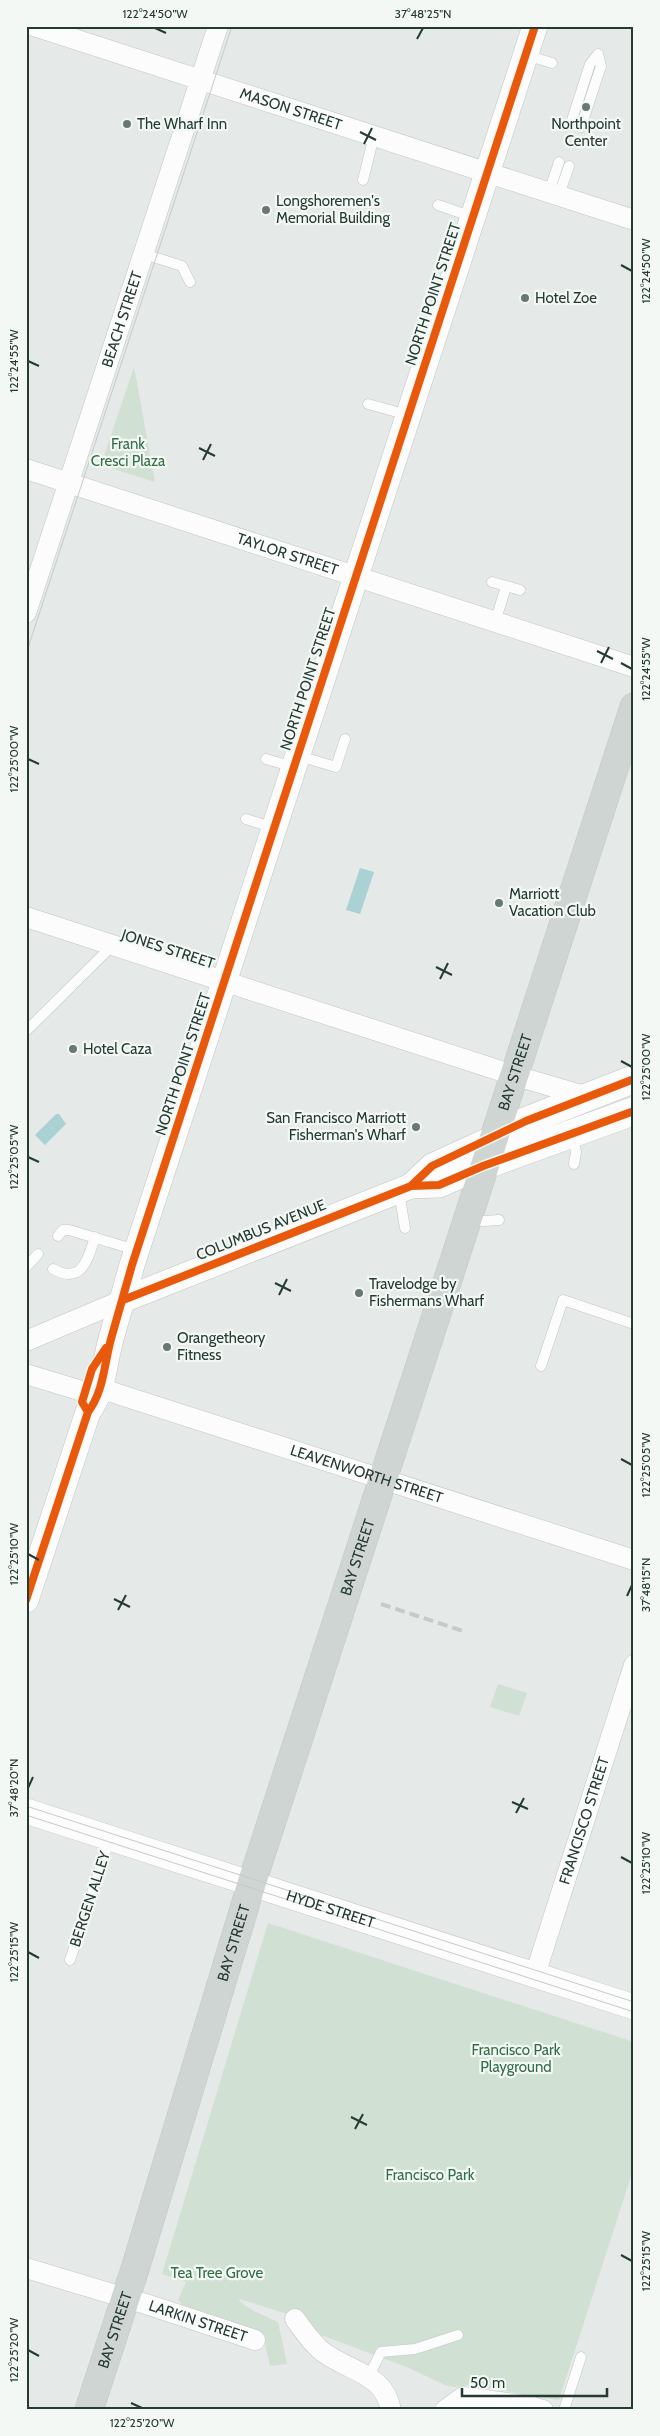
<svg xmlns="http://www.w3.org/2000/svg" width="660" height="2436" viewBox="0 0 660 2436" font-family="Cabin,sans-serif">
	<rect width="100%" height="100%" fill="#e5e9e7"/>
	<path fill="#d0e1d3" d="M134 367 155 482 101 465Z
		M498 1684 527 1693 519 1716 490 1707Z
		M268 1923 634 2042V2167L559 2400 469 2385 454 2387 445 2385 409 2368 321 2335 306 2320 240 2299 239 2301 252 2310 278 2322 287 2364 270 2366 264 2340 245 2326 184 2307 178 2300 186 2282 162 2274Z"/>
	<path fill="#aad1d3" d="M360 868 374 872 360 914 346 910Z
		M56 1114H59L66 1124 45 1145 35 1135Z"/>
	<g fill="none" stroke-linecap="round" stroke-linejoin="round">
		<defs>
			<path id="service" d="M526 55 552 63
				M571 123 590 64 598 54
				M581 127 601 66 598 54
				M363 180 374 136
				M549 192 559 162
				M559 195 569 166
				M438 205 473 217
				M144 254 182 266 190 282
				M368 404 408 415
				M492 582 520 590
				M495 622 506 587
				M299 756 336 767 345 739
				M266 759 294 767
				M246 819 274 828
				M26 1031 113 945
				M573 1135 576 1152 574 1164
				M399 1192 405 1228
				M469 1222 499 1220
				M58 1236 63 1230H69L136 1250
				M26 1267 38 1254
				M53 1269C82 1285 88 1259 95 1237
				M541 1366 563 1300 634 1324
				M70 1960 110 1838
				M369 2376 381 2352 415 2349 458 2335
				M564 2410 581 2357"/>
			<g id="minor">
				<path id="s1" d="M34 26 634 220"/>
				<path id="s2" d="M26 469 634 667"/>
				<path id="s3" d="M26 613 218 26"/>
				<path d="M26 917 513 1075 588 1097"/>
				<path d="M26 1341 123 1300"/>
				<path d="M26 1374 85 1392"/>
				<path id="s4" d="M99 1388 634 1560"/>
				<path id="s5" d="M535 1975 634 1665"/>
				<path id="s6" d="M26 2268 149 2305 255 2340"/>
				<path d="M295 2319C304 2331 312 2344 323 2352 350 2372 384 2373 391 2410"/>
				<path d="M445 2410 463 2397 530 2406 543 2410"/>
			</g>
			<g id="tertiary">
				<path d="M411 1186 432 1166 493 1138"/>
				<path d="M123 1300 411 1186 439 1185 483 1166"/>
				<path d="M26 1600 88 1412C104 1391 104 1364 111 1339 118 1314 125 1290 132 1265L535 26"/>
				<path id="s7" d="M26 1811 634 2007"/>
			</g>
			<path id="secondary" d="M493 1138 526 1121 634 1079
				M483 1166 634 1111"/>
			<g id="primary">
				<path id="s8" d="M89 2410 135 2269 253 1879 634 707"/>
			</g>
		</defs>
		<use href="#service" stroke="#c2c6c4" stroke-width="11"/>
		<use href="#minor" stroke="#c2c6c4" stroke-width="21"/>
		<use href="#tertiary" stroke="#c2c6c4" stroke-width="26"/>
		<use href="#secondary" stroke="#c0c7c4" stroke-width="29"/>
		<use href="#primary" stroke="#c1c8c6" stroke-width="29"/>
		<use href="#service" stroke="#fbfcfb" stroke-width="10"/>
		<use href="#minor" stroke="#fbfcfb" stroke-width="20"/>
		<use href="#tertiary" stroke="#fbfcfb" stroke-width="25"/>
		<use href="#secondary" stroke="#fbfcfb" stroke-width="28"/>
		<use href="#primary" stroke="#cfd5d3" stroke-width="28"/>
		<path stroke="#c7cac9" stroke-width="1" d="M26 654 232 26
			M26 1806 634 2002
			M26 1815 634 2012"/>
		<path stroke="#c7cac9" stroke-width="4" stroke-dasharray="10 5" stroke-linecap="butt" d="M381 1604 466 1632"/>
		<defs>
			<path id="cycleway" d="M411 1186 432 1166 526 1121 634 1079
				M123 1300 411 1186 439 1185 483 1166 634 1111
				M88 1412 82 1402 92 1369 106 1348
				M26 1600 88 1412C104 1391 104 1364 111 1339 118 1314 125 1290 132 1265L535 26"/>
		</defs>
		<use href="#cycleway" stroke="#f3f8f5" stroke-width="11"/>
		<use href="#cycleway" stroke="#e8590c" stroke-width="8"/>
	</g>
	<path fill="none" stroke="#243b33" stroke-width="2" d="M155 28 166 33M417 39 423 28M360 132 376 140M364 144 372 128M621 265 632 271M28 361 39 366M199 448 215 456M203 460 211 444M597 651 613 659M601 663 609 647M621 663 632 669M28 759 39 764M436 967 452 975M440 979 448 963M621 1061 632 1067M28 1157 39 1162M275 1283 291 1291M279 1295 287 1279M621 1459 632 1465M28 1554 39 1560M627 1596 632 1585M114 1599 130 1607M118 1610 126 1595M28 1788 33 1777M512 1802 528 1809M516 1813 524 1798M621 1857 632 1863M28 1952 39 1958M351 2117 367 2125M355 2129 363 2114M621 2255 632 2261M28 2350 39 2356M131 2403 142 2408"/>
	<g fill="#687872" stroke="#f3f8f5" stroke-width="2">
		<circle cx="586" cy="107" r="5"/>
		<circle cx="127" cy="124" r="5"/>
		<circle cx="266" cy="210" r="5"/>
		<circle cx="525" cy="298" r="5"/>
		<circle cx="499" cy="903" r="5"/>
		<circle cx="73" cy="1049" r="5"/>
		<circle cx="416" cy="1127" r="5"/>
		<circle cx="359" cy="1293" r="5"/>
		<circle cx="167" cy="1347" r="5"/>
	</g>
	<g text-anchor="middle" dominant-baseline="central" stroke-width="4.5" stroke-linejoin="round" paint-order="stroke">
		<g font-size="15" fill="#243b33" stroke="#f3f8f5">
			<text stroke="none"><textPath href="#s1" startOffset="270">MASON STREET</textPath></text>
			<text transform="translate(433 294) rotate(-72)">NORTH POINT STREET</text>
			<text stroke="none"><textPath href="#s3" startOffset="309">BEACH STREET</textPath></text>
			<text stroke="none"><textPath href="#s2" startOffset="275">TAYLOR STREET</textPath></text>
			<text transform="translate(308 679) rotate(-72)">NORTH POINT STREET</text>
			<text transform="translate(168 949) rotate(18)">JONES STREET</text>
			<text transform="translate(183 1064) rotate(-72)">NORTH POINT STREET</text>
			<text stroke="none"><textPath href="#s8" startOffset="1404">BAY STREET</textPath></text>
			<text transform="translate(261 1230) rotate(-22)">COLUMBUS AVENUE</text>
			<text stroke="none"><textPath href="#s4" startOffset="281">LEAVENWORTH STREET</textPath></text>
			<text stroke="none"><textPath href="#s8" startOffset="894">BAY STREET</textPath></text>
			<text stroke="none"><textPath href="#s5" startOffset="162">FRANCISCO STREET</textPath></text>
			<text transform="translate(90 1899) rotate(-72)">BERGEN ALLEY</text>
			<text stroke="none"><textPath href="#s7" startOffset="320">HYDE STREET</textPath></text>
			<text stroke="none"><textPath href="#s8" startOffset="489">BAY STREET</textPath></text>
			<text stroke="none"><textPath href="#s6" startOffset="180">LARKIN STREET</textPath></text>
			<text stroke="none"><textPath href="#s8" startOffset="84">BAY STREET</textPath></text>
		</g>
		<g font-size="15" fill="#243b33" stroke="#f3f8f5" text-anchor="start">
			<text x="137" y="124">The Wharf Inn</text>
			<text x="586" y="124" text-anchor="middle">Northpoint<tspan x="586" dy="17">Center</tspan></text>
			<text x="276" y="201">Longshoremen's<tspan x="276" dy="17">Memorial Building</tspan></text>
			<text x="535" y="298">Hotel Zoe</text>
			<text x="509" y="894">Marriott<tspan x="509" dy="17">Vacation Club</tspan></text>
			<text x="83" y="1049">Hotel Caza</text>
			<text x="406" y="1118" text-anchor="end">San Francisco Marriott<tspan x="406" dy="17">Fisherman's Wharf</tspan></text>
			<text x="369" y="1284">Travelodge by<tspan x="369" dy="17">Fishermans Wharf</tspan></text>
			<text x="177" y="1338">Orangetheory<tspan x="177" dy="17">Fitness</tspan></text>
		</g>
		<g font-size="15" fill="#326e44" stroke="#f3f8f5">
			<text x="128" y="444">Frank<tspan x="128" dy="17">Cresci Plaza</tspan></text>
			<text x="516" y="2050">Francisco Park<tspan x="516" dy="17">Playground</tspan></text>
			<text x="430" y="2175">Francisco Park</text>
			<text x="217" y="2273">Tea Tree Grove</text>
		</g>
	</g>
	<rect width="660" height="2436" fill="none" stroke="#f3f8f5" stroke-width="55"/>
	<path d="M462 2388v8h145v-8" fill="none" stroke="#243b33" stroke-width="2.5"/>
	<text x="470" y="2388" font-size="15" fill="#243b33" stroke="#f3f8f5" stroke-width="4" paint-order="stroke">50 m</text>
	<rect x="28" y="28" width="604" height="2380" fill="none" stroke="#243b33" stroke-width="2"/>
	<g font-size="12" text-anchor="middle" fill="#243b33">
		<text x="155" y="18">122°24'50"W</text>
		<text x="423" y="18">37°48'25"N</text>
		<text transform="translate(646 271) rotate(-90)" y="4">122°24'50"W</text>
		<text transform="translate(14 361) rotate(-90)" y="4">122°24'55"W</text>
		<text transform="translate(646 669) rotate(-90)" y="4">122°24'55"W</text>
		<text transform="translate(14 759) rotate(-90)" y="4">122°25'00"W</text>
		<text transform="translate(646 1067) rotate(-90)" y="4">122°25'00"W</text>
		<text transform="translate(14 1157) rotate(-90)" y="4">122°25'05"W</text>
		<text transform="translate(646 1465) rotate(-90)" y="4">122°25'05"W</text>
		<text transform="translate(14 1554) rotate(-90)" y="4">122°25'10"W</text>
		<text transform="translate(646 1585) rotate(-90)" y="4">37°48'15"N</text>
		<text transform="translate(14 1788) rotate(-90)" y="4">37°48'20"N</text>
		<text transform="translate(646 1863) rotate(-90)" y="4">122°25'10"W</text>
		<text transform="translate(14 1952) rotate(-90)" y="4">122°25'15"W</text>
		<text transform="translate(646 2261) rotate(-90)" y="4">122°25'15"W</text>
		<text transform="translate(14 2350) rotate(-90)" y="4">122°25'20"W</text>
		<text x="142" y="2427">122°25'20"W</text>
	</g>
</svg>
